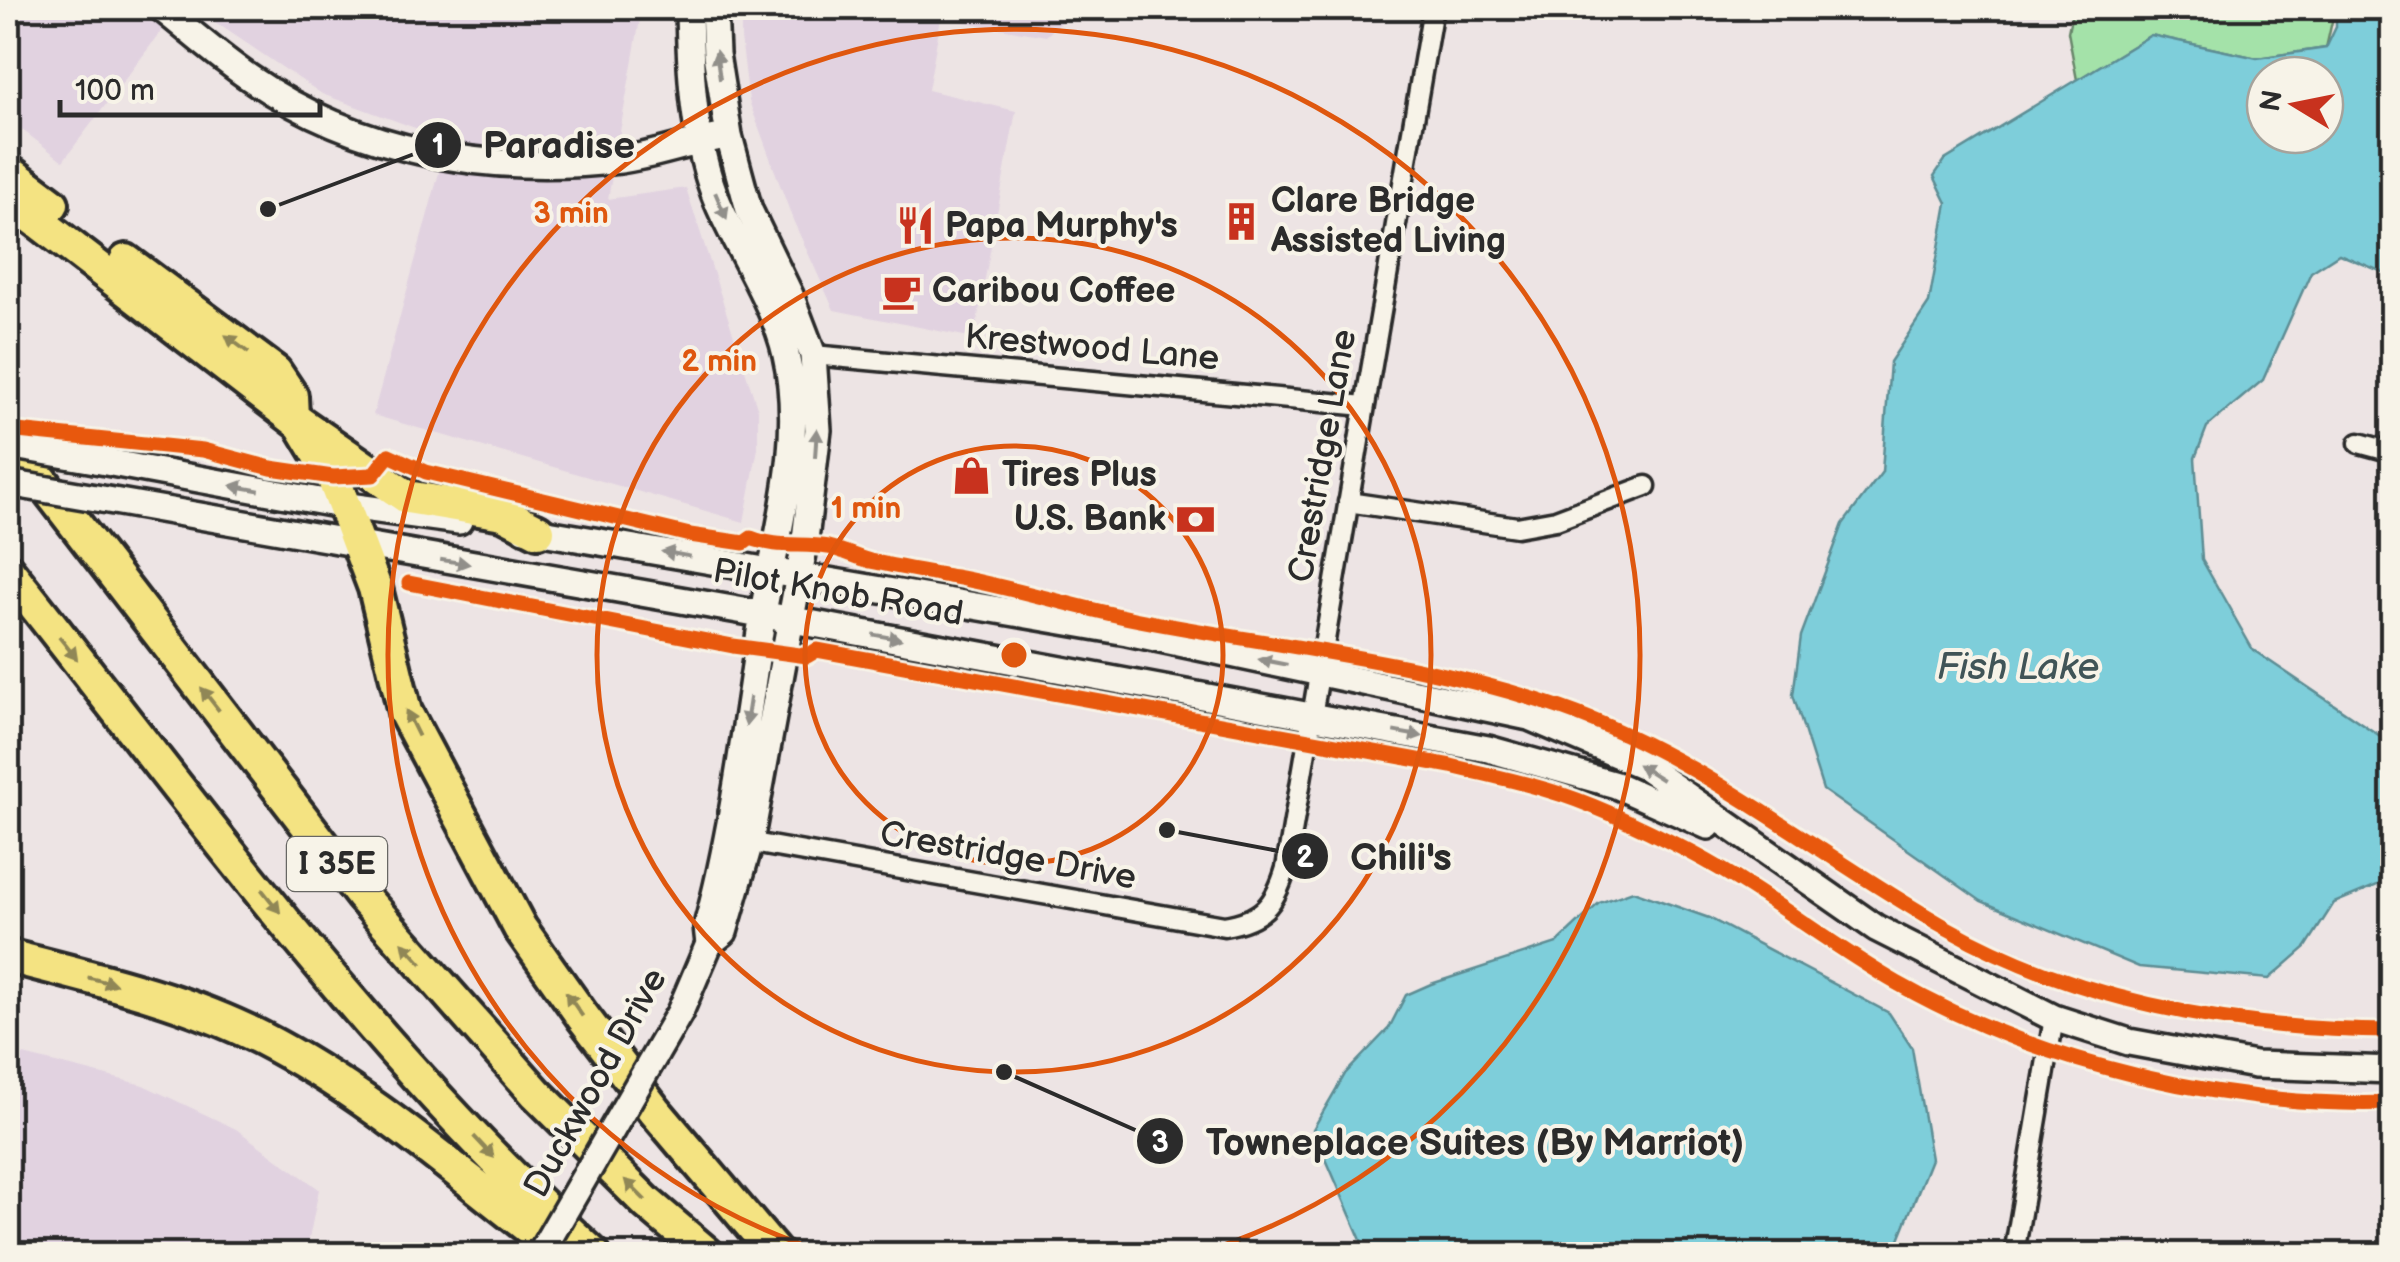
<svg xmlns="http://www.w3.org/2000/svg" width="2400" height="1262" viewBox="0 0 2400 1262" font-family="'Balsamiq Sans',sans-serif">
	<rect width="100%" height="100%" fill="#ede4e4"/>
	<filter id="ink" filterUnits="userSpaceOnUse"><feTurbulence type="fractalNoise" baseFrequency=".01" numOctaves="2"/><feDisplacementMap in="SourceGraphic" scale="20" xChannelSelector="R" yChannelSelector="G"/><feConvolveMatrix kernelMatrix="1 2 1 2 8 2 1 2 1" color-interpolation-filters="sRGB"/></filter>
	<g filter="url(#ink)">
		<path fill="#e1d2e0" d="M8 8H179L63 161 8 119Z
			M194 8H642L608 199 686 188 758 410V448L744 522 373 415 448 140 322 94Z
			M741 8H1077L1046 36 941 18 928 90 1016 111 974 338 834 310 793 220 749 101 741 38Z
			M8 1051 143 1085 236 1129 319 1189 306 1254H8Z"/>
		<path fill="#a4e2a9" stroke="#68866a" stroke-width="2.5" d="M2073 8H2335L2326 48 2257 58 2151 35 2077 80 2068 32Z"/>
		<path fill="#7eceda" stroke="#5d8d94" stroke-width="2.5" fill-rule="evenodd" d="M2336 8H2392V276L2339 254 2311 272 2263 380 2207 427 2195 458 2202 560 2253 650 2392 744V879L2334 903 2306 947 2269 979 2139 967 1981 901 1823 790 1793 695 1801 636 1843 524 1882 472 1890 362 1929 303 1947 203 1934 176 1945 160 2151 35 2257 58 2326 48 2336 27ZM2265 75H2325V135H2265Z
			M1633 891 1709 918 1889 1013 1912 1048 1931 1159 1899 1239 1897 1254H1367L1313 1129 1345 1074 1389 1028 1406 995 1431 984 1557 943 1599 903Z"/>
		<g fill="none" stroke-linecap="round" stroke-linejoin="round">
			<defs>
				<path id="street" d="M813 355 1365 406
					M2359 443 2392 452
					M1348 502 1517 527 1556 520 1646 486
					M742 841 1224 926C1262 920 1275 905 1286 868L1433 8
					M2014 1254 2054 1018"/>
				<path id="secondary" d="M161 8C190 31 219 57 250 78 359 153 491 175 620 160 652 156 684 144 716 138
					M689 8C690 70 693 144 718 203 738 250 775 305 786 355 806 443 776 533 762 619 746 722 734 826 707 926L709 944
					M95 460 341 505 459 521
					M102 499 744 611 1488 749 1616 785 1708 826
					M524 529 1127 632 1529 717 1644 766 1876 928 2054 1018 2129 1042 2255 1065 2392 1070
					M680 1012 709 944 724 932 750 842 804 548 818 430 813 355 790 295 749 210 729 136 716 54 714 8"/>
				<path id="highway" d="M8 171 52 204
					M8 198 301 424 407 497 503 513 538 531
					M126 261 275 372 291 396 292 417
					M301 424 333 477 375 588 405 712 520 928 583 1017 654 1110 776 1254
					M8 437 362 896 536 1093 647 1203 707 1254
					M8 571C194 805 371 1052 593 1254
					M8 956C93 978 182 998 261 1038 372 1095 464 1179 563 1254"/>
			</defs>
			<use href="#street" stroke="#2b2b2b" stroke-width="25"/>
			<use href="#secondary" stroke="#2b2b2b" stroke-width="32"/>
			<use href="#highway" stroke="#2b2b2b" stroke-width="40"/>
			<use href="#street" stroke="#f7f3e8" stroke-width="18"/>
			<use href="#secondary" stroke="#f7f3e8" stroke-width="25"/>
			<use href="#highway" stroke="#f4e382" stroke-width="32"/>
			<defs>
				<path id="secondary-bridge" d="M8 445 95 460
					M8 483 102 499
					M540 1254 680 1012"/>
			</defs>
			<use href="#secondary-bridge" stroke="#2b2b2b" stroke-width="32" stroke-linecap="butt"/>
			<use href="#secondary-bridge" stroke="#f7f3e8" stroke-width="25"/>
			<defs>
				<path id="cycleway" d="M8 430 203 450 271 468 333 477 373 475 389 455 426 472 690 535 744 543 751 538C776 548 802 543 828 547 842 550 856 557 870 561 898 567 927 572 955 577 1015 588 1074 607 1134 619 1276 647 1424 660 1561 708 1704 758 1816 854 1947 928 2082 1004 2239 1030 2392 1031
					M409 583 733 646 807 656 817 650 1451 766C1483 774 1515 780 1547 790 1592 803 1650 831 1692 853 1764 891 1827 943 1897 983 2041 1065 2228 1108 2392 1103"/>
			</defs>
			<use href="#cycleway" stroke="#f7f3e8" stroke-width="21"/>
			<use href="#cycleway" stroke="#e8590c" stroke-width="15"/>
		</g>
		<defs><path id="oneway-solid" d="M-6-.8H1V-3.2L6.5 0L1 3.2V.8H-6Z" transform="scale(2.5)"/></defs>
		<g fill="#918f8a">
			<use href="#oneway-solid" transform="translate(718 65) rotate(-98)"/>
			<use href="#oneway-solid" transform="translate(721 206) rotate(67)"/>
			<use href="#oneway-solid" transform="translate(816 443) rotate(-86)"/>
			<use href="#oneway-solid" transform="translate(245 488) rotate(-170)"/>
			<use href="#oneway-solid" transform="translate(676 554) rotate(-170)"/>
			<use href="#oneway-solid" transform="translate(455 562) rotate(9)"/>
			<use href="#oneway-solid" transform="translate(887 637) rotate(10)"/>
			<use href="#oneway-solid" transform="translate(1273 662) rotate(-169)"/>
			<use href="#oneway-solid" transform="translate(748 711) rotate(99)"/>
			<use href="#oneway-solid" transform="translate(1408 734) rotate(10)"/>
			<use href="#oneway-solid" transform="translate(1650 772) rotate(-148)"/>
		</g>
		<g fill="#908756">
			<use href="#oneway-solid" transform="translate(237 344) rotate(-143)"/>
			<use href="#oneway-solid" transform="translate(68 648) rotate(51)"/>
			<use href="#oneway-solid" transform="translate(210 699) rotate(-128)"/>
			<use href="#oneway-solid" transform="translate(412 723) rotate(-116)"/>
			<use href="#oneway-solid" transform="translate(271 901) rotate(51)"/>
			<use href="#oneway-solid" transform="translate(412 953) rotate(-132)"/>
			<use href="#oneway-solid" transform="translate(102 981) rotate(14)"/>
			<use href="#oneway-solid" transform="translate(574 1004) rotate(-125)"/>
			<use href="#oneway-solid" transform="translate(484 1147) rotate(47)"/>
			<use href="#oneway-solid" transform="translate(635 1190) rotate(-135)"/>
		</g>
	</g>
	<g fill="none" stroke="#df570e" stroke-width="5">
		<circle cx="1014" cy="655" r="209"/>
		<circle cx="1014" cy="655" r="417"/>
		<path d="M831 1254A626 626 0 1 1 1197 1254"/>
	</g>
	<defs>
		<symbol id="building-bare" viewBox="-9 -9 18 18"><path d="M-4-6H4V6H1V3H-1V6H-4ZM-2.5-4.3h1.7v1.8h-1.7ZM.8-4.3h1.7v1.8H.8ZM-2.5-1h1.7V.8h-1.7ZM.8-1h1.7V.8H.8Z" fill="#c8321e" stroke="#f7f3e8" stroke-width="2.5" paint-order="stroke"/></symbol>
		<symbol id="restaurant-bare" viewBox="-9 -9 18 18"><path d="M-5-6h1v4h1v-4h1v4h1v-4h1v5L-1.5 .5V6h-2V.5L-5-1ZM5-6V6H3V1.5H1.5Q1.5-4 5-6Z" fill="#c8321e" stroke="#f7f3e8" stroke-width="2.5" paint-order="stroke"/></symbol>
		<symbol id="cafe-bare" viewBox="-9 -9 18 18"><path d="M-5.5-4.5H6V0H3Q3 3.5 0 3.5H-2.5Q-5.5 3.5-5.5 0ZM3-3.2v2h1.7v-2ZM-6 4.5H4V6H-6Z" fill="#c8321e" stroke="#f7f3e8" stroke-width="2.5" paint-order="stroke"/></symbol>
		<symbol id="shop-bare" viewBox="-9 -9 18 18"><path d="M-5-2.5h2.3a2.7 3.5 0 0 1 5.4 0H5L5.5 6h-11ZM-1.5-2.5h3a1.5 2.3 0 0 0-3 0Z" fill="#c8321e" stroke="#f7f3e8" stroke-width="2.5" paint-order="stroke"/></symbol>
		<symbol id="bank-bare" viewBox="-9 -9 18 18"><path d="M-6-4H6V4H-6ZM0-2.3a2.3 2.3 0 1 0 0 4.6a2.3 2.3 0 1 0 0-4.6Z" fill="#c8321e" stroke="#f7f3e8" stroke-width="2.5" paint-order="stroke"/></symbol>
	</defs>
	<g fill-rule="evenodd">
		<use href="#building-bare" x="1214" y="194" width="55" height="55"/>
		<use href="#restaurant-bare" x="888" y="198" width="55" height="55"/>
		<use href="#cafe-bare" x="874" y="264" width="55" height="55"/>
		<use href="#shop-bare" x="944" y="448" width="55" height="55"/>
		<use href="#bank-bare" x="1168" y="492" width="55" height="55"/>
	</g>
	<g text-anchor="middle" dominant-baseline="central" stroke-width="8" stroke-linejoin="round" paint-order="stroke">
		<rect fill="#f7f3e8" stroke="#686764" stroke-width="2.5" x="287" y="837" width="100" height="54" rx="8"/>
		<g font-size="32" font-weight="bold" fill="#2b2b2b">
			<text x="337" y="864">I 35E</text>
		</g>
		<g font-size="35" font-weight="bold" fill="#2b2b2b" stroke="#f7f3e8" text-anchor="start">
			<text x="1271" y="201">Clare Bridge<tspan x="1271" dy="40">Assisted Living</tspan></text>
			<text x="945" y="226">Papa Murphy's</text>
			<text x="932" y="291">Caribou Coffee</text>
			<text x="1002" y="475">Tires Plus</text>
			<text x="1166" y="519" text-anchor="end">U.S. Bank</text>
		</g>
		<g font-size="35" fill="#2b2b2b" stroke="#f7f3e8">
			<text transform="translate(1092 348) rotate(5)">Krestwood Lane</text>
			<text transform="translate(1323 456) rotate(-80)">Crestridge Lane</text>
			<text transform="translate(838 593) rotate(10)">Pilot Knob Road</text>
			<text transform="translate(1008 856) rotate(10)">Crestridge Drive</text>
			<text transform="translate(596 1083) rotate(-61)">Duckwood Drive</text>
		</g>
		<g font-size="38" font-style="italic" fill="#405457" stroke="#f7f3e8">
			<text x="2018" y="667">Fish Lake</text>
		</g>
	</g>
	<circle cx="1014" cy="655" r="15" fill="#df570e" stroke="#f7f3e8" stroke-width="5"/>
	<g font-size="30" text-anchor="middle" font-weight="bold" fill="#df570e" stroke="#f7f3e8" stroke-width="8" stroke-linejoin="round" paint-order="stroke">
		<text x="571" y="223">3 min</text>
		<text x="719" y="371">2 min</text>
		<text x="866" y="518">1 min</text>
	</g>
	<path fill="none" stroke="#2b2b2b" stroke-width="4" d="M268 209L438 145M1167 830L1305 856M1004 1072L1160 1141"/>
	<g fill="#2b2b2b" stroke="#f7f3e8" stroke-width="4">
		<circle cx="268" cy="209" r="10"/>
		<circle cx="1167" cy="830" r="10"/>
		<circle cx="1004" cy="1072" r="10"/>
		<circle cx="438" cy="145" r="25"/>
		<circle cx="1305" cy="856" r="25"/>
		<circle cx="1160" cy="1141" r="25"/>
	</g>
	<g font-size="30" text-anchor="middle" font-weight="bold" fill="#fff">
		<text x="438" y="155">1</text>
		<text x="1305" y="867">2</text>
		<text x="1160" y="1152">3</text>
	</g>
	<g font-size="38" text-anchor="middle" font-weight="bold" fill="#2b2b2b" stroke="#f7f3e8" stroke-width="8" stroke-linejoin="round" paint-order="stroke">
		<text x="559" y="158">Paradise</text>
		<text x="1401" y="870">Chili's</text>
		<text x="1475" y="1155">Towneplace Suites (By Marriot)</text>
	</g>
	<rect width="2400" height="1262" fill="none" stroke="#f7f3e8" stroke-width="40"/>
	<rect x="20" y="20" width="2360" height="1222" fill="none" stroke="#2b2b2b" stroke-width="4" filter="url(#ink)"/>
	<g transform="translate(2295 105) rotate(280)"><circle r="48" fill="#f7f3e8" stroke="#a5a39c" stroke-width="2.5"/>
	<path d="M0-8L18 38L0 25L-18 38Z" fill="#c8321e"/>
	<text y="-15" font-size="28" font-weight="bold" text-anchor="middle" fill="#2b2b2b">N</text>
	</g>
	<path d="M60 100v15h260v-15" fill="none" stroke="#2b2b2b" stroke-width="5"/>
	<text x="75" y="100" font-size="30" fill="#2b2b2b" stroke="#f7f3e8" stroke-width="8" paint-order="stroke">100 m</text>
</svg>
